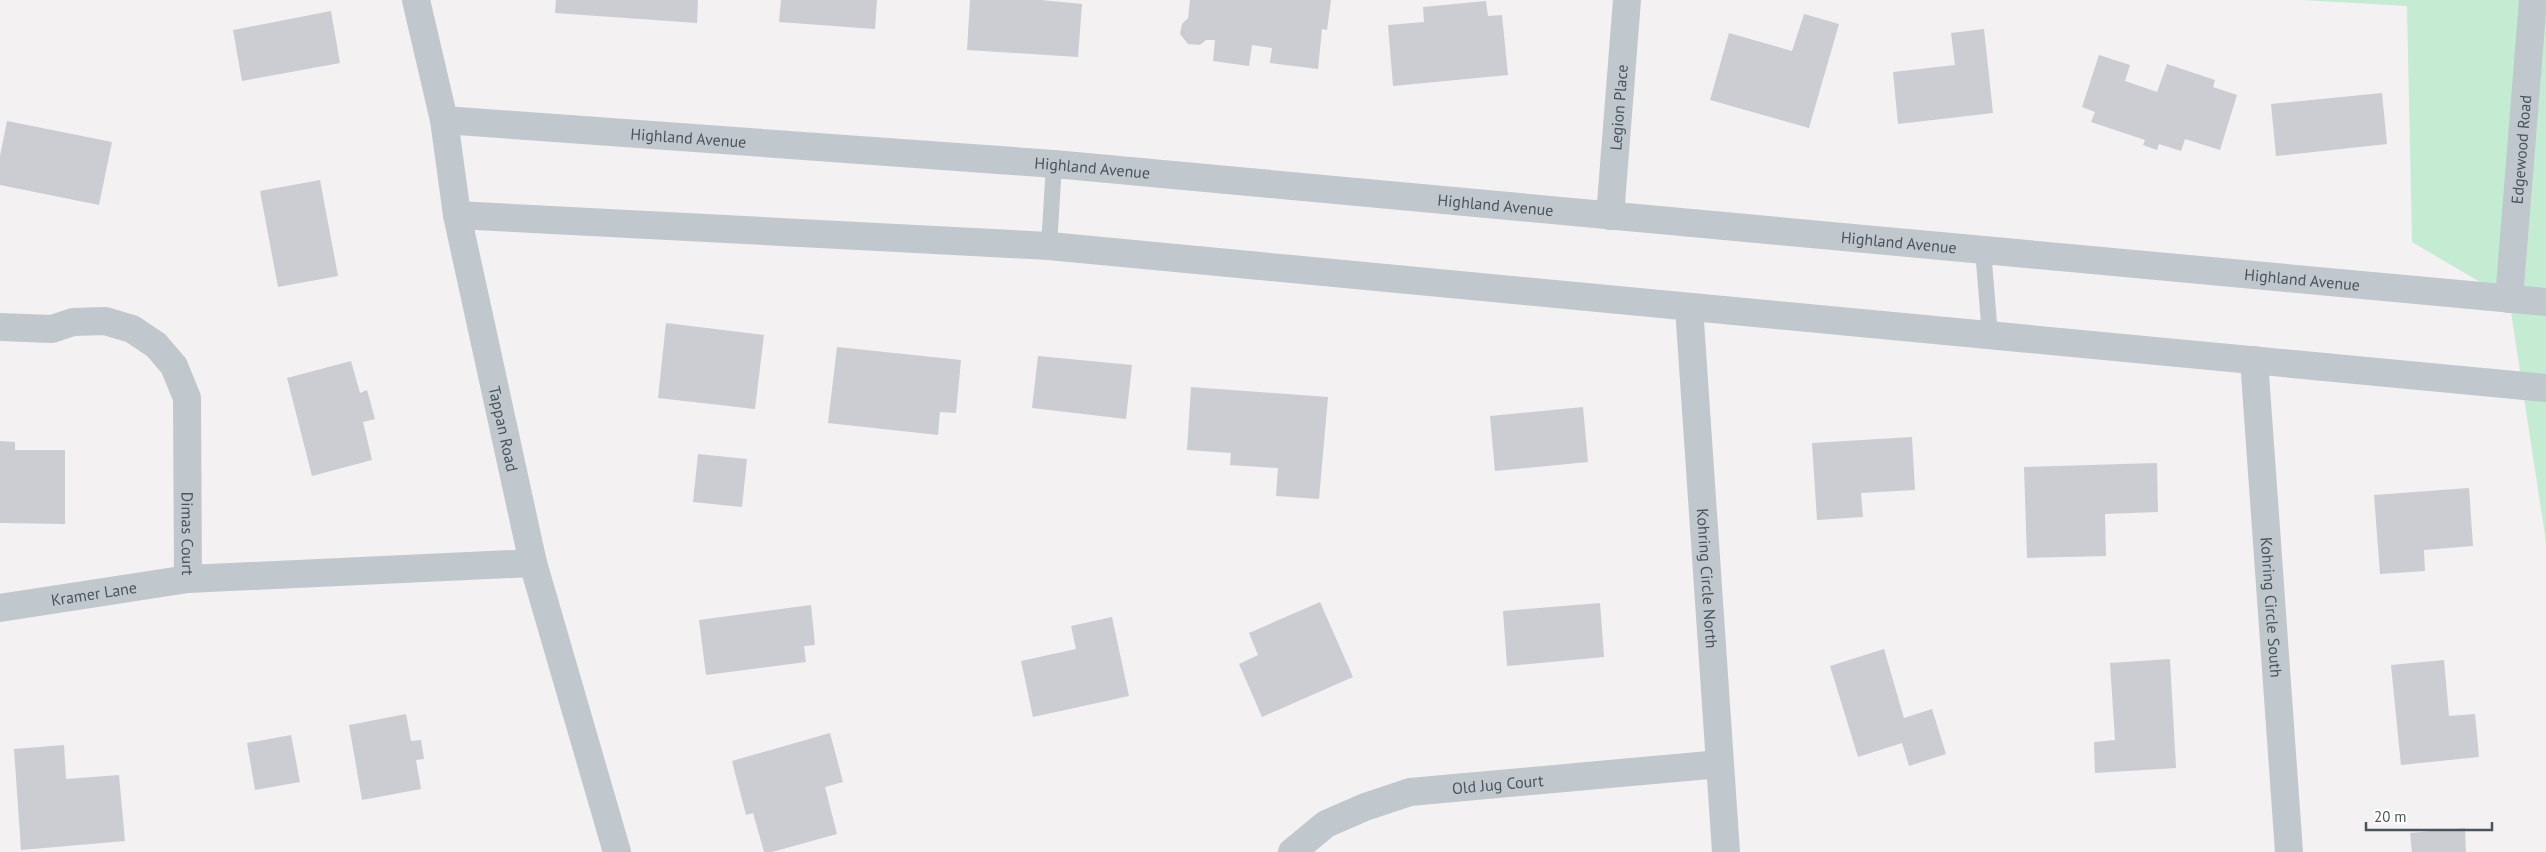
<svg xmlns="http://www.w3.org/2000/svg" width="2546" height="852" viewBox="0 0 2546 852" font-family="'PT Sans',sans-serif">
	<rect width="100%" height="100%" fill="#f3f1f1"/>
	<path fill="#c4ecd3" d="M2302 0H2546V542L2509 299 2412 242 2407 6Z"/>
	<path fill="#cbcdd3" d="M556 0H698L697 23 555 13Z
		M781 0H877L875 29 779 22Z
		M970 0H1041L1082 4 1078 57 967 50Z
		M1190 0H1331L1327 30 1322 29 1318 69 1270 63 1272 48 1252 45 1249 66 1213 61 1215 40H1206L1200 45 1188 44 1180 34 1182 24 1188 18Z
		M1486 1 1488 16 1502 15 1508 75 1393 86 1388 25 1424 22 1423 7Z
		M331 11 340 63 242 81 233 30Z
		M1804 14 1839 24 1809 128 1710 100 1729 33 1792 51Z
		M1984 29 1993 113 1898 124 1893 72 1955 65 1951 33Z
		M2099 55 2130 65 2125 81 2157 92 2167 64 2215 80 2213 87 2237 95 2220 150 2185 139 2181 151 2159 144 2157 150 2143 145 2145 140 2091 122 2095 112 2082 107Z
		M2382 93 2387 144 2276 156 2271 104Z
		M7 121 112 142 99 205 0 185V156Z
		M320 180 338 276 278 287 260 191Z
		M666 323 764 335 755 409 658 398Z
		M837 347 961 360 956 413 940 412 938 435 828 423Z
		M1038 356 1132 365 1126 419 1032 408Z
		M351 361 360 393 367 390 375 419 363 422 372 460 312 476 287 378Z
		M1191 387 1328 397 1319 499 1276 496 1278 468 1230 465 1231 453 1187 450Z
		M1583 407 1588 462 1495 471 1490 416Z
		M1912 437 1915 490 1861 493 1863 517 1817 520 1812 443Z
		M0 441 15 442V450H65V524L0 523Z
		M698 454 747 459 742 507 693 502Z
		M2157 463 2158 512 2105 514 2106 556 2027 558 2024 467Z
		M2469 488 2473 546 2424 550 2425 571 2380 574 2374 495Z
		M1320 602 1353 677 1262 717 1239 664 1258 655 1249 633Z
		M1600 603 1604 657 1507 666 1503 611Z
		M811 605 815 645 804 646 806 662 706 675 699 620Z
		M1112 617 1129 696 1033 717 1021 661 1076 649 1071 626Z
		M1884 649 1904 718 1932 709 1946 754 1909 766 1902 743 1858 757 1830 666Z
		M2170 659 2176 768 2095 773 2094 742 2115 740 2110 663Z
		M2444 660 2449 716 2475 714 2479 757 2401 765 2391 665Z
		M406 714 411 741 421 740 424 759 416 760 421 789 362 800 349 725Z
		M830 733 843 782 825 787 837 834 772 852H764L753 813 746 815 732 761Z
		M291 735 300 782 255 790 247 743Z
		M64 745 66 779 119 775 125 841 21 850 14 749Z
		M2465 828 2466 852H2412L2410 833Z"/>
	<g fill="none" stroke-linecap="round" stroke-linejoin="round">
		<path stroke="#c0c8ce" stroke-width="16" d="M1049 246 1054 164
			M1983 250 1990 335"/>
		<g stroke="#c0c8ce" stroke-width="28">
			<path id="s1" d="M444 120 1054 164 2546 302"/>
			<path d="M457 215 1049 246 2546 388"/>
			<path id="s2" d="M1610 216 1627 0"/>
			<path id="s3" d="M2509 299 2533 0"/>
			<path id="s4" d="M1689 307 1726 852"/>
			<path id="s5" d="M0 327 52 329 73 322 105 321 132 329 156 345 174 366 187 398 188 579"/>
			<path id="s6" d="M2254 360 2289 852"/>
			<path id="s7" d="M0 608 188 579 533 563"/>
			<path id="s8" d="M1292 852 1326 824 1365 807 1410 792 1720 764"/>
		</g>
		<path stroke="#c0c8ce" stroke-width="28" id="s9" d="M416 0 444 120 457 215 533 563 617 852"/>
	</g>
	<g text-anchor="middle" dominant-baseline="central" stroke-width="4" stroke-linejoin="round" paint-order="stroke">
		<g font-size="16" fill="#4a545d" stroke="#fff">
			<text stroke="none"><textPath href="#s2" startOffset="109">Legion Place</textPath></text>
			<text stroke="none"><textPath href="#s1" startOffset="245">Highland Avenue</textPath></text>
			<text stroke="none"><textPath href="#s3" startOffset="150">Edgewood Road</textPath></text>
			<text stroke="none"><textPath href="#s1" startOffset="650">Highland Avenue</textPath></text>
			<text stroke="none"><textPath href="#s1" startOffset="1055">Highland Avenue</textPath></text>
			<text stroke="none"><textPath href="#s1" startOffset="1460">Highland Avenue</textPath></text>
			<text stroke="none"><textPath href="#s1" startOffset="1865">Highland Avenue</textPath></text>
			<text stroke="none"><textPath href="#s9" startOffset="438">Tappan Road</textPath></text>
			<text stroke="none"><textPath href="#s5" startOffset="361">Dimas Court</textPath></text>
			<text stroke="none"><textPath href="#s4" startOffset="272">Kohring Circle North</textPath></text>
			<text stroke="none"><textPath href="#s7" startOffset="95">Kramer Lane</textPath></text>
			<text stroke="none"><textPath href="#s6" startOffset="248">Kohring Circle South</textPath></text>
			<text stroke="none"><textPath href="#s8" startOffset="222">Old Jug Court</textPath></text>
		</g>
	</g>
	<path d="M2366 822v8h126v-8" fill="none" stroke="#4a545d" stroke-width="2.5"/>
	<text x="2374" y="822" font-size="15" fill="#4a545d" stroke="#ffffff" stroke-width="4" paint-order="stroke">20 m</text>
</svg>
